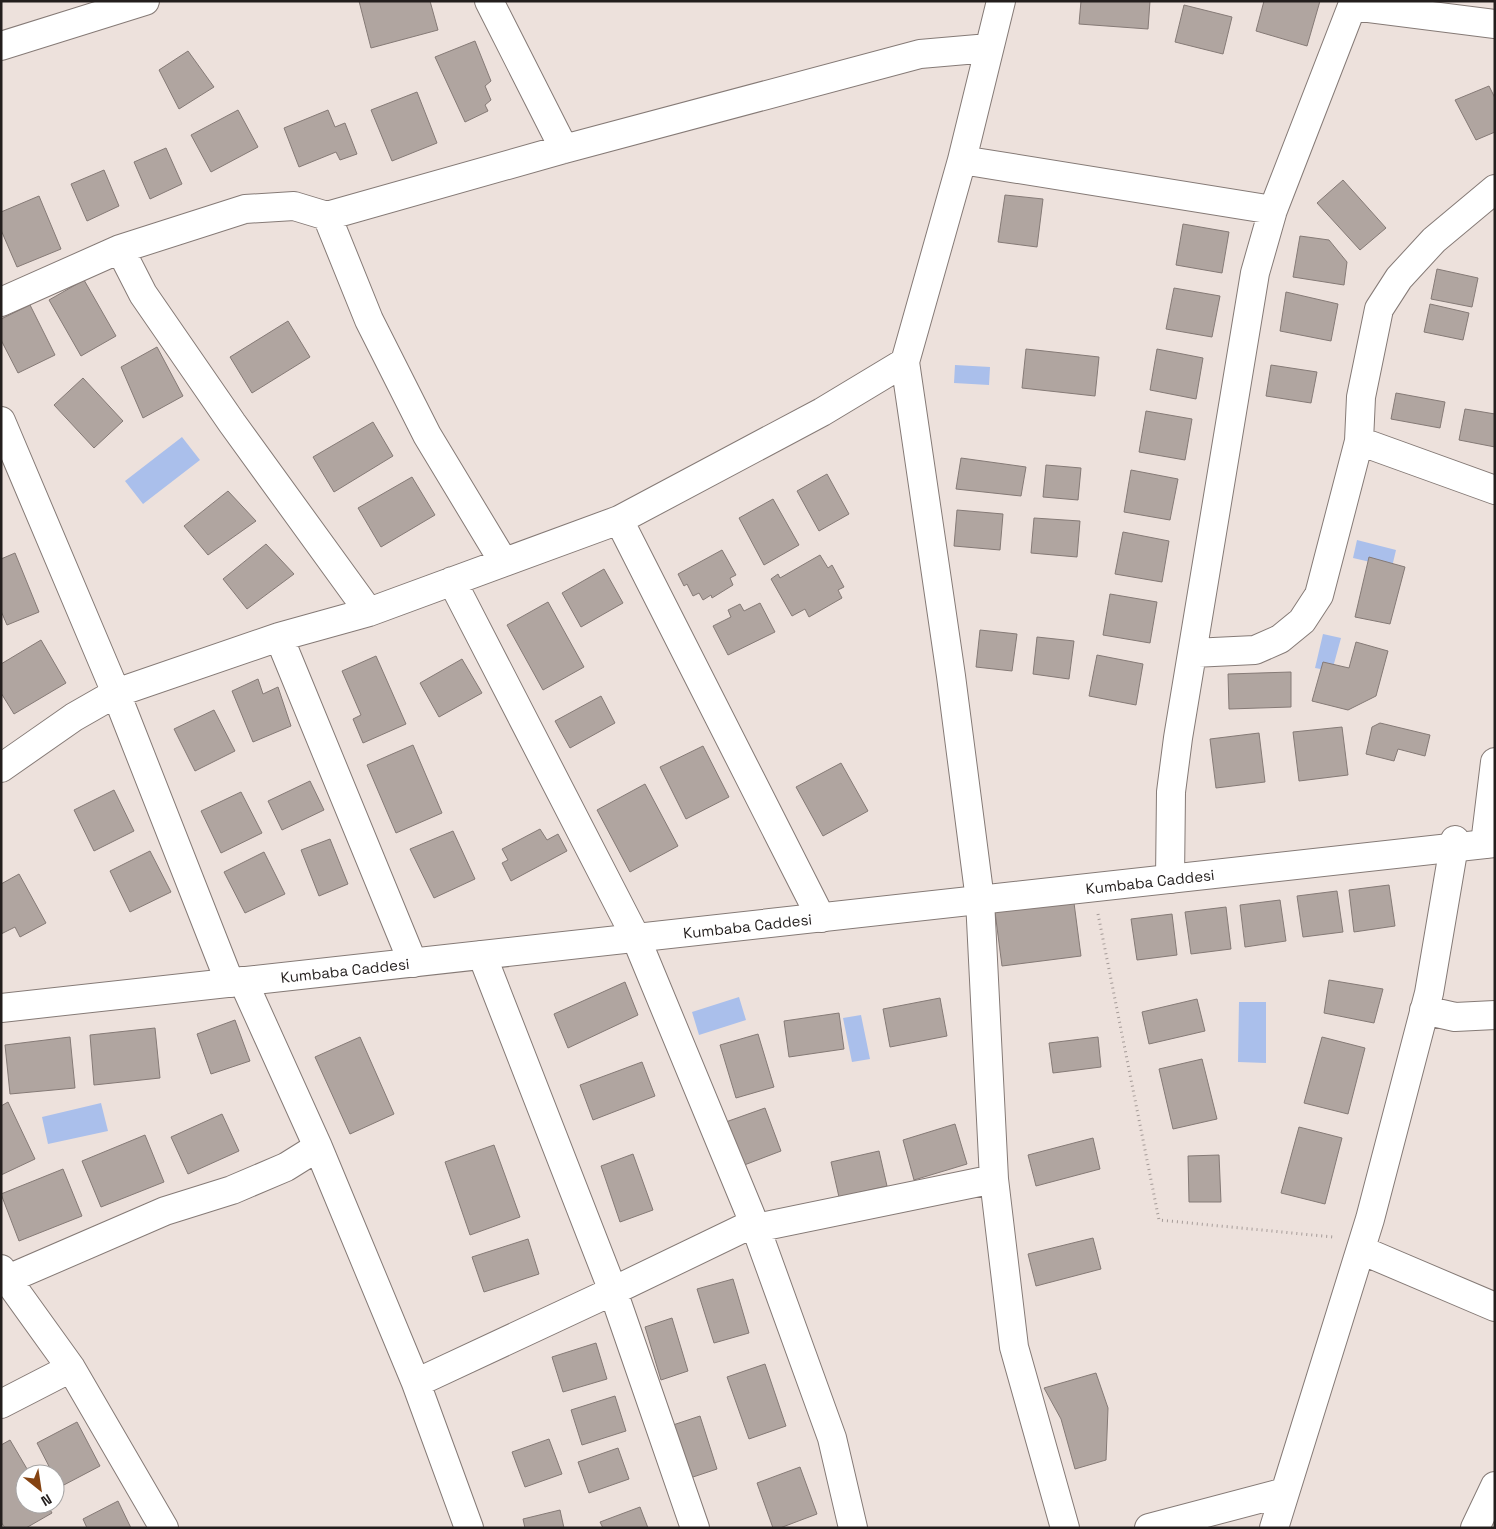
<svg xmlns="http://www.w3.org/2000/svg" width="1496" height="1529" viewBox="0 0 1496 1529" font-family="'Space Grotesk',sans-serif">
	<rect width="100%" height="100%" fill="#ede1dc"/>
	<path fill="#aabfeb" d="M955 365 990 367 989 385 954 383Z
		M182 437 200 460 143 504 125 481Z
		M1357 540 1396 550 1392 567 1353 558Z
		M1323 634 1341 638 1332 671 1315 668Z
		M739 997 746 1020 699 1035 692 1012Z
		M1239 1002H1266V1063L1238 1062Z
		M861 1015 870 1059 852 1062 843 1018Z
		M101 1103 108 1131 48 1144 42 1117Z"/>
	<path fill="#b0a5a0" stroke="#857a76" d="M359 1H430L438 30 371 48Z
		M1081 1H1150L1148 29 1079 24Z
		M1264 1H1320L1307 46 1256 31Z
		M1184 5 1232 17 1223 54 1175 42Z
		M475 41 491 81 485 86 491 100 485 105 488 111 465 122 435 57Z
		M188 51 214 87 179 109 159 70Z
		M1489 86 1495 98V132L1476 140 1455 100Z
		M417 92 437 143 392 161 371 110Z
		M238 110 258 147 211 172 191 135Z
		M328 110 335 127 345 123 357 154 340 160 336 152 299 167 284 128Z
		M166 148 182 184 150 199 134 162Z
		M104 170 119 206 87 221 71 184Z
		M1343 180 1386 228 1360 250 1317 203Z
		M1005 195 1043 199 1037 247 998 242Z
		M39 196 61 249 17 267 1 230V212Z
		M1183 224 1229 232 1222 273 1176 265Z
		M1300 236 1329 240 1347 262 1344 285 1293 277Z
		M1437 269 1478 278 1472 307 1431 299Z
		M84 280 116 336 81 356 49 300Z
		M1174 288 1220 296 1212 337 1166 329Z
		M1286 292 1338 304 1331 341 1280 331Z
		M1430 304 1469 313 1463 340 1424 332Z
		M30 305 55 355 18 373 1 340V319Z
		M288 321 310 357 252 393 230 357Z
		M157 347 183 396 143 418 121 367Z
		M1026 349 1099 357 1095 396 1022 388Z
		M1157 349 1203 358 1196 399 1150 390Z
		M1271 365 1317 372 1311 403 1266 396Z
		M83 378 123 421 94 448 54 405Z
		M1396 393 1445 402 1440 428 1391 419Z
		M1465 409 1495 414V447L1459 440Z
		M1146 411 1192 419 1185 460 1139 452Z
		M373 422 393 456 334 492 313 457Z
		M961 458 1026 467 1021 496 956 489Z
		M1046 465 1081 468 1078 500 1043 497Z
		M1131 470 1178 479 1170 520 1124 512Z
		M827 474 849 514 819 531 797 491Z
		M412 477 435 515 381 547 358 508Z
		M228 491 256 521 208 555 184 526Z
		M773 499 799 545 764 565 739 518Z
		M957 510 1003 514 1000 550 954 546Z
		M1034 518 1080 521 1077 557 1031 553Z
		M1123 532 1169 541 1162 582 1115 574Z
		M266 544 294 574 247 609 223 579Z
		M722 550 736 575 730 578 733 585 712 598 711 595 703 600 699 593 693 596 687 584 684 586 678 574Z
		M15 553 39 612 7 625 1 611V559Z
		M820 555 828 568 832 565 844 587 838 590 842 598 809 617 805 609 792 616 771 579 778 574 780 578Z
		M1369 557 1405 567 1390 624 1355 617Z
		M604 569 623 603 581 627 562 593Z
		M1110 594 1157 602 1150 643 1103 635Z
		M548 602 584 667 543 690 507 625Z
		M760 603 775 632 728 655 713 626 731 617 728 610 740 604 744 611Z
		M980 630 1017 634 1012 671 976 667Z
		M1037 637 1074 641 1069 679 1033 674Z
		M41 640 66 683 14 714 1 693V664Z
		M1356 642 1388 651 1376 696 1348 710 1312 701 1323 662 1349 668Z
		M1097 655 1143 664 1136 705 1089 696Z
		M376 656 406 724 363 743 353 719 361 715 342 671Z
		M462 659 482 693 439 717 420 683Z
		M1291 672V707L1229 709 1228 674Z
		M258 679 263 694 278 687 291 726 253 742 232 691Z
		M601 696 615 723 570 748 555 721Z
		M214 710 235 751 195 771 174 729Z
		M1380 723 1430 735 1425 756 1398 749 1394 761 1366 754 1372 727Z
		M1342 727 1348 775 1299 781 1293 732Z
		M1259 733 1265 782 1216 788 1210 739Z
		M413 745 442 813 396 833 367 765Z
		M703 746 729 797 686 819 660 767Z
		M841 763 868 811 823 836 796 787Z
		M310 781 324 810 282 830 268 801Z
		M645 784 678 846 630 872 597 810Z
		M114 790 134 831 94 851 74 810Z
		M241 792 262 833 221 853 201 811Z
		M540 829 547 840 558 834 567 851 511 881 502 863 508 860 502 849Z
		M453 831 475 879 434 898 410 849Z
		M330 839 348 884 319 896 301 850Z
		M150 851 171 892 130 912 110 871Z
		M264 852 285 894 245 913 224 872Z
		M19 874 46 923 20 937 15 927 1 934V884Z
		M1389 885 1395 926 1354 932 1349 890Z
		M1337 891 1343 932 1303 937 1297 896Z
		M1280 900 1286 941 1245 947 1240 905Z
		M1074 903 1081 956 1002 966 995 912Z
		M1226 907 1231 949 1191 954 1185 912Z
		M1172 914 1177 955 1137 960 1131 919Z
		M1329 980 1383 989 1374 1023 1324 1013Z
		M625 982 638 1015 568 1048 554 1014Z
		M940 998 947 1036 890 1047 883 1009Z
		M1197 999 1205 1031 1149 1044 1142 1012Z
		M839 1013 844 1049 789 1057 784 1021Z
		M235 1020 250 1061 211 1074 197 1034Z
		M155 1028 160 1078 94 1085 90 1035Z
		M758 1034 774 1087 736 1098 720 1045Z
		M70 1037 75 1088 10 1094 5 1045Z
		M360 1037 394 1114 350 1134 315 1057Z
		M1098 1037 1101 1067 1053 1073 1049 1043Z
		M1322 1037 1365 1048 1348 1114 1304 1103Z
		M1202 1059 1217 1119 1173 1129 1159 1069Z
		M642 1062 655 1096 593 1120 580 1085Z
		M8 1102 35 1159 1 1175V1106Z
		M765 1108 781 1151 739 1167 723 1123Z
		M222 1114 239 1151 188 1174 171 1137Z
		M955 1124 967 1164 914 1180 903 1140Z
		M1299 1127 1342 1138 1325 1204 1281 1193Z
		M145 1135 164 1182 101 1207 82 1161Z
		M1093 1138 1100 1169 1036 1186 1028 1155Z
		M494 1145 520 1217 470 1235 445 1162Z
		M879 1151 887 1186 839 1197 831 1162Z
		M633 1154 653 1210 620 1222 601 1166Z
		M1219 1155 1221 1202H1189L1188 1156Z
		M63 1169 82 1216 19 1241 1 1194Z
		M1093 1238 1101 1269 1036 1286 1028 1254Z
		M528 1239 539 1274 484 1292 472 1257Z
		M733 1279 749 1333 714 1343 697 1289Z
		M672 1318 688 1371 661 1380 645 1327Z
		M596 1343 607 1379 563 1392 552 1357Z
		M765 1364 786 1426 749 1439 727 1377Z
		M1096 1373 1108 1408 1106 1460 1075 1469 1061 1419 1044 1388Z
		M615 1396 626 1431 582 1445 571 1410Z
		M700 1416 717 1469 690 1478 673 1425Z
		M77 1422 100 1466 60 1487 55 1474H53L37 1443Z
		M549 1439 562 1474 525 1487 512 1452Z
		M10 1440 30 1474H25V1504H47L52 1513 26 1528H5L1 1522V1445Z
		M618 1448 629 1479 589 1493 578 1462Z
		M800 1467 817 1514 780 1528H773L757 1483Z
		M118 1501 131 1528H87L83 1519Z
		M640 1507 648 1528H603L600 1522Z
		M560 1510 564 1528H525L523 1519Z"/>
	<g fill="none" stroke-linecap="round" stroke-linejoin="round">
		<defs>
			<path id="minor" d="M489 1 564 149
				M1001 1 962 160 905 362 951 676 980 900 994 1179 1014 1347 1065 1528
				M1353 6 1495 24
				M1 46 145 1
				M962 160 1273 210
				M1495 189 1434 240 1399 278 1379 309 1361 397 1359 441 1495 490
				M120 249 143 294 232 423 369 612
				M1 302 120 249 245 209 294 206 327 216
				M1 421 116 693 230 983
				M619 520 821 918
				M503 561 427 435 369 320 327 216 564 149 920 54 989 48
				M452 581 636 938 756 1228 832 1438 853 1528
				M279 637 413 963
				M1193 653 1255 650 1280 639 1302 621 1319 595 1359 441
				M1 768 74 717 116 693 279 637 369 612 619 520 822 412 905 362
				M1485 844 1495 762
				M1170 879 1171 792 1178 738 1255 273 1273 210 1354 1
				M482 955 613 1291 754 1223
				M1424 1010 1455 1017 1495 1015
				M318 1147 416 1383 469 1528
				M756 1228 994 1179
				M1361 1250 1495 1307
				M1 1269 7 1279 71 1368 164 1528
				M1 1282 165 1211 232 1190 286 1167 318 1147 243 981
				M416 1383 613 1291 695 1528
				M1 1404 71 1368
				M1149 1528 1285 1492
				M1274 1528 1370 1219 1429 993 1455 840 1459 847
				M1475 1528 1495 1486"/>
			<g id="tertiary">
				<path id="s1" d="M1 1008 1495 843"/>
			</g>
		</defs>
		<use href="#minor" stroke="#857a76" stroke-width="30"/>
		<use href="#tertiary" stroke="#857a76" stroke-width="30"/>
		<path stroke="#a59b98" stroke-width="3" stroke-dasharray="1 4" stroke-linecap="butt" d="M1098 914 1159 1220 1333 1237"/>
		<use href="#minor" stroke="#fff" stroke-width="28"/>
		<use href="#tertiary" stroke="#fff" stroke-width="28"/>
	</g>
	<g text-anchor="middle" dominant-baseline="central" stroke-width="4.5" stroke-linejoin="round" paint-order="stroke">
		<g font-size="15" fill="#231e1d" stroke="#fff">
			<text stroke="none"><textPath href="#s1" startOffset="1156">Kumbaba Caddesi</textPath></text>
			<text stroke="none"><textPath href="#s1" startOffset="751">Kumbaba Caddesi</textPath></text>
			<text stroke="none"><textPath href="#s1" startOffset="346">Kumbaba Caddesi</textPath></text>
		</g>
	</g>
	<rect width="1496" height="1529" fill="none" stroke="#231e1d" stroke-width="5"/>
	<g transform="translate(40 1489) rotate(150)"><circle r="24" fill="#ffffff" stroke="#a7a5a5"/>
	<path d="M0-4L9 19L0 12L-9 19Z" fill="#854312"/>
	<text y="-8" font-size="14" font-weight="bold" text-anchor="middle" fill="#231e1d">N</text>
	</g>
</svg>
